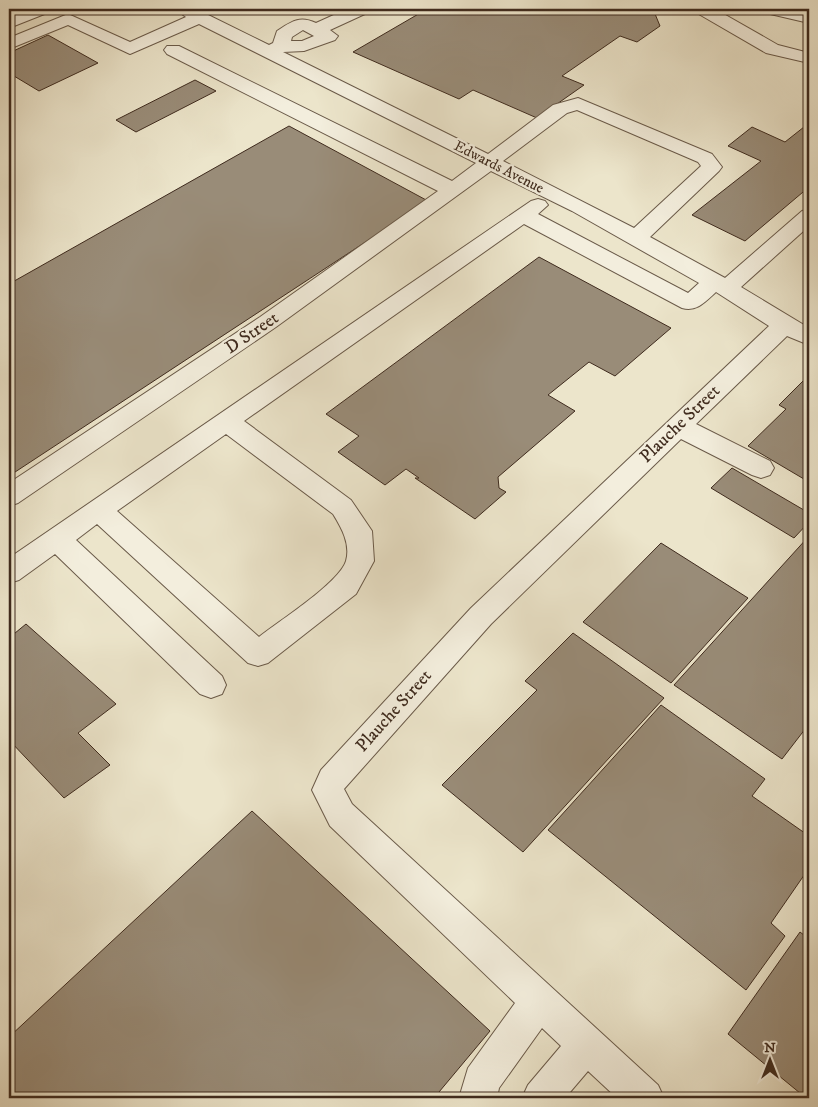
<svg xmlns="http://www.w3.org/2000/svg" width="818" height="1107" viewBox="0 0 818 1107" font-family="'IM FELL DW Pica',serif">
	<rect width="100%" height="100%" fill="#ece5cb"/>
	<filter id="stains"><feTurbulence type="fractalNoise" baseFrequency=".004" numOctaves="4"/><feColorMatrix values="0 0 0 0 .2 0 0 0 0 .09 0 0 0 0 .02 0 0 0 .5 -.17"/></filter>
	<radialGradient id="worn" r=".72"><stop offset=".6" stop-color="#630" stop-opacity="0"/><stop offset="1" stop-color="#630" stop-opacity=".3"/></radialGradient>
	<path fill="#998c78" stroke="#3f2b1e" d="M427 9H653L660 26 637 42 620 36 562 76 584 85 537 118 473 90 459 99 353 52Z
		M48 35 98 63 39 91 9 73V53Z
		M195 80 216 91 136 132 116 120Z
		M809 123V187L745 241 692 215 761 161 728 146 752 127 785 142Z
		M289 126 428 201 9 476V284Z
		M539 257 671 328 615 376 589 362 548 395 575 411 498 477 499 488 506 492 475 519 415 478H419L406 469 385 485 338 452 359 436 326 414Z
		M809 375V482L748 446 786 409 779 405Z
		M732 468 809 513V522L794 538 711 488Z
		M809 536V724L782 759 674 685Z
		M661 543 748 598 671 683 583 622Z
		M26 624 116 704 78 733 110 765 64 798 9 740V638Z
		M573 633 664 698 523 852 442 785 537 690 525 681Z
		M661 705 765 779 752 796 809 836V868L771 923 785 936 746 990 548 830Z
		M252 811 490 1031 434 1098H9V1037Z
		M800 932 809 939V1093L806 1098 728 1034Z"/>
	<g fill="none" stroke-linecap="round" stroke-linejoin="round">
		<defs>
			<path id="minor" d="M27 9H50L47 13 9 28V17Z
				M175 9H196L269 45 273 43 277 31C291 22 299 15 316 23L347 9H369L367 13 330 30 338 36 335 40 304 51 283 52 488 154 553 105 578 98 712 154 722 167 719 171 650 237 725 278 802 211 809 209V226L741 287 809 328V345L787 336 696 424 770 461 774 468 770 475 761 478 752 475 681 439 491 624 344 789 352 804 658 1085 664 1098H617L588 1071 565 1098H522L528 1085 561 1046 542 1028 499 1088 497 1098H459L468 1068 515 1003 330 826 312 790 321 770 471 608 769 326 716 292C705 302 697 312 682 308L524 224 244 421 351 500 372 531 374 561 356 594 268 663 258 666 248 663 97 524 76 540 222 676 226 685 222 694 211 698 200 694 55 554 19 580 9 583V558L531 201 538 199 545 201 548 205 538 214 688 293 699 283 572 211 491 171 276 327 18 503 9 506V483L260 317 438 191 167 54 164 50 167 46H179L452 181 476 163 199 24 130 54 68 25 9 49V38L68 14 130 42 186 17ZM303 30 314 36 302 41H291L292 37ZM577 110 698 162 701 166 634 228 503 161 567 113ZM226 434 333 514C341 527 351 544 346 561 339 583 279 621 259 637L117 511Z
				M694 9H715L778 45 809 53V63L766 53 697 13Z
				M763 9H792L809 13V23L766 13Z"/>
		</defs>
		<use href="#minor" stroke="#6a5a49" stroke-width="2"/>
		<use href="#minor" fill="#f3eedd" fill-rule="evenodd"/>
	</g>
	<g text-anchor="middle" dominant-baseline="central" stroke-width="4.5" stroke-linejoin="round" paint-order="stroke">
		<g font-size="15" fill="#3f2b1e" stroke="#f3eedd">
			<text transform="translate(499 167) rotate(27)">Edwards Avenue</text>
		</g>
		<g font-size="18" fill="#3f2b1e" stroke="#f3eedd">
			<text transform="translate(252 333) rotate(-34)">D Street</text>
			<text transform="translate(680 424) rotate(-44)">Plauche Street</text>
			<text transform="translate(394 711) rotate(-48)">Plauche Street</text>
		</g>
	</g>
	<rect width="818" height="1107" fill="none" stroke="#ece5cb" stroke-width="30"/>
	<rect x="10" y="10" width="798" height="1087" fill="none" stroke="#3f2b1e" stroke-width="2.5"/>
	<rect x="15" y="15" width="788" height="1077" fill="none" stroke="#3f2b1e"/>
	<g transform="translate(770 1060)" stroke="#f3eedd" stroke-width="4" paint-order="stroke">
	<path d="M0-4L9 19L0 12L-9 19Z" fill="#3f2b1e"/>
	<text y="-8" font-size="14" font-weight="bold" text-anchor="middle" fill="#3f2b1e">N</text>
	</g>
	<rect width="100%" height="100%" filter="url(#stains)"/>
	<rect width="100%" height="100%" fill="url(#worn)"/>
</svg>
